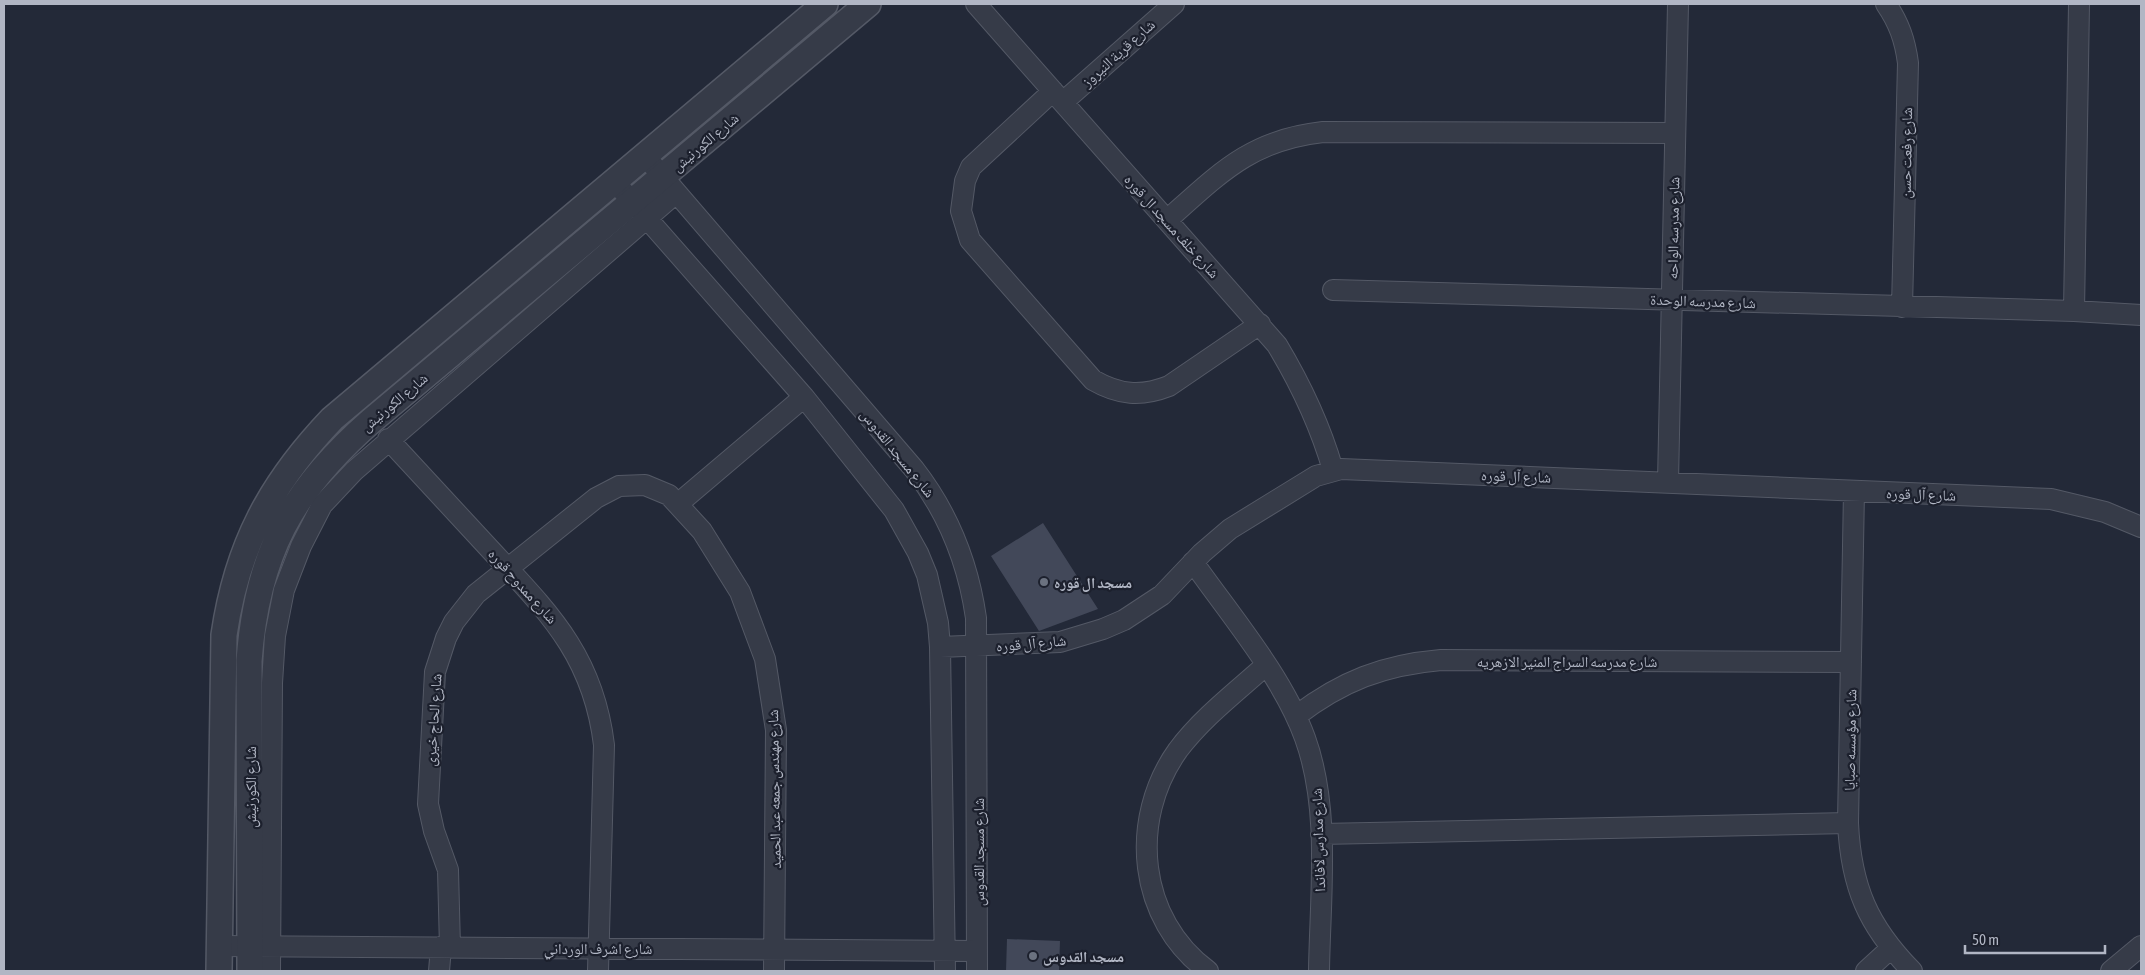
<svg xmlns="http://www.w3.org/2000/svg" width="2145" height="975" viewBox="0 0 2145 975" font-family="'Asap Condensed','Noto Naskh Arabic',sans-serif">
	<rect width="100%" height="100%" fill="#232938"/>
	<path fill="#424859" d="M1043 523 1098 609 1039 631 991 556Z
		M1007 939 1060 941 1059 971H1006Z"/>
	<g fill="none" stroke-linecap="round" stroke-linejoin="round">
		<defs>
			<path id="minor" d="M976 4 1277 345C1301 385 1320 425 1333 470
				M1886 4C1899 23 1905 40 1908 63L1902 307
				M1053 91 971 167 965 181 961 211 970 240 1093 380C1119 395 1141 397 1169 386L1260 324
				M1063 102 1174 4
				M645 156 914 469C949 514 968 562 976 618L977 971
				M615 182 804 397 894 510 918 553 927 575 938 623 940 647 945 971
				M1167 220C1219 174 1250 140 1323 132L1675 133
				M1333 290 2074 311 2141 315
				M2074 311 2079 4
				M388 439C421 475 454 510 487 546 546 610 593 653 604 745L598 971
				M1668 482 1678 4
				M1854 491 1848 823C1851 887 1868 926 1912 971
				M679 503 804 397
				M1193 562C1231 616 1283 677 1305 738 1331 810 1320 896 1319 971
				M940 647 1060 642 1103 629 1124 620 1162 595 1202 553 1230 529 1316 476 1341 469 2051 499 2105 512 2141 527
				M1296 716C1342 681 1383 665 1441 660L1851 662
				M1321 834 1848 823
				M219 946 977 951
				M450 948 448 870 434 831 428 804 435 672 446 638 454 622 476 594 596 498 619 486 645 485 669 495 702 531 740 592 765 659 776 730 774 971
				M270 971 272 683 275 636 284 590 301 546 322 505 354 471 676 193
				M439 971 441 947
				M1208 971C1138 920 1128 820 1178 750 1202 718 1236 692 1265 666
				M1866 971 1890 949
				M2111 971 2141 946"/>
			<path id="tertiary" d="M219 971 224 635C237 546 270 484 332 419L825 4
				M250 971 249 661C257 554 291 491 371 421L868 4"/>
		</defs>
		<use href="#minor" stroke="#545966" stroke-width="22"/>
		<use href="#tertiary" stroke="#545966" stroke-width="28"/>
		<use href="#minor" stroke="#363b48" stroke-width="20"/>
		<use href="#tertiary" stroke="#363b48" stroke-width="25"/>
	</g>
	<g fill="#6b7280" stroke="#1c202d" stroke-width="2">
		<circle cx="1044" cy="582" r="5"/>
		<circle cx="1033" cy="956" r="5"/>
	</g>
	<g text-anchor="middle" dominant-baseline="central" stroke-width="4.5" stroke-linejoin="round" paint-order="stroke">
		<g font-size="15" fill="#b1b6c4" stroke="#1c202d">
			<text transform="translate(1118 53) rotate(-42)">شارع قرية النيروز</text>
			<text transform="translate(705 142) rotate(-40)">شارع الكورنيش</text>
			<text transform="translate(1906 153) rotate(-89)">شارع رفعت حسن</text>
			<text transform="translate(1172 226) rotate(48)">شارع خلف مسجد ال قوره</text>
			<text transform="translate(1673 228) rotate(-89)">شارع مدرسه الواحه</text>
			<text transform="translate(1703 301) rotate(2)">شارع مدرسه الوحدة</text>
			<text transform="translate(394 402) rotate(-40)">شارع الكورنيش</text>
			<text transform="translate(898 453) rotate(51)">شارع مسجد القدوس</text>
			<text transform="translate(1516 476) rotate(2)">شارع آل قوره</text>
			<text transform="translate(1921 494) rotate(2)">شارع آل قوره</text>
			<text transform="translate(523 586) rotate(48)">شارع ممدوح قوره</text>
			<text transform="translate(1031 643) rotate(-5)">شارع آل قوره</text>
			<text x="1567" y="661">شارع مدرسه السراج المنير الازهريه</text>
			<text transform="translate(433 720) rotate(-86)">شارع الحاج خيرى</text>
			<text transform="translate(1850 740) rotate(-89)">شارع مؤسسه صبايا</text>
			<text transform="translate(250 787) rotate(-90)">شارع الكورنيش</text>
			<text transform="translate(774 789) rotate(-91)">شارع مهندس جمعه عبد الحميد</text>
			<text transform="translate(1318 840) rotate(-92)">شارع مدارس لافاندا</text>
			<text transform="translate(978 852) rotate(-90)">شارع مسجد القدوس</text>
			<text x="598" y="948">شارع اشرف الورداني</text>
		</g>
		<g font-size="15" font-weight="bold" fill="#b1b6c4" stroke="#1c202d" text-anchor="start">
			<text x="1054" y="582">مسجد ال قوره</text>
			<text x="1043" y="956">مسجد القدوس</text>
		</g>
	</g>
	<rect width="2145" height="975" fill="none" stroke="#b1b6c4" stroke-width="10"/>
	<path d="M1965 945v8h140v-8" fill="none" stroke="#b1b6c4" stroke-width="2.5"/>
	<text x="1972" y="945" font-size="15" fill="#b1b6c4" stroke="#1c202d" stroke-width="4" paint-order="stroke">50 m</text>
</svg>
